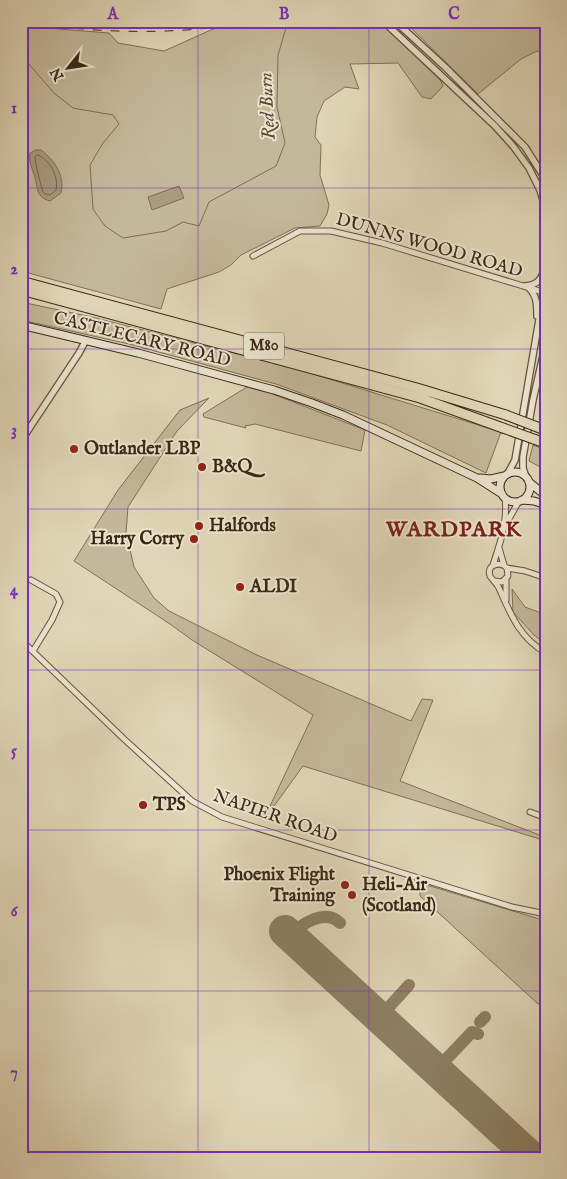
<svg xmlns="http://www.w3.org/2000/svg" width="567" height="1179" viewBox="0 0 567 1179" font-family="'IM FELL English',serif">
	<rect width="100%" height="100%" fill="#e0d6b7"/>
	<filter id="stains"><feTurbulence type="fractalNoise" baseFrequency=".004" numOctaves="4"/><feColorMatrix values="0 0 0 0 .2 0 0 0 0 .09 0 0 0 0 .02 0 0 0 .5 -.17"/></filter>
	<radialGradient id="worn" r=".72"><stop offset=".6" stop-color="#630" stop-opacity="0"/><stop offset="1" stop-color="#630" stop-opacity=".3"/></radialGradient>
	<path fill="#c4b89b" stroke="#7f7057" d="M256 21H379L441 81 443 86 431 99 422 97 398 63 350 64 359 89 345 87 324 101 317 117 315 137 321 145 320 175 329 205 327 214 320 226 295 228 241 255 231 265 219 272 167 289 161 309 21 271V26L109 33 118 43 164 51 213 29Z
		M404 21H546V56L537 51 521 59 478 94Z
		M21 302 92 317 300 370 501 432 486 473 387 425 276 384 129 344 21 320Z
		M247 387 273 394 365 430 361 451 255 424 245 426 246 428 204 417 203 414Z
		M209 398 177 431 128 507 126 533 134 567 154 598 169 611 257 655 411 721 422 699 433 700 400 781 542 836 546 827V841L303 766 274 806H270L313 715 192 640 170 624 74 561 118 490 180 410Z
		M533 445 546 450V470L529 461Z
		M512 589 525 607 541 613 546 604V644L534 635 513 612Z
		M420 883 546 921V1009L537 1003 420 896Z"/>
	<path fill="#a89b7f" stroke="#7c6d54" d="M36 150H41C55 161 65 175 61 193L50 201C35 197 38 186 34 174 31 166 29 162 30 153Z
		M179 186 184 198 152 210 148 197Z"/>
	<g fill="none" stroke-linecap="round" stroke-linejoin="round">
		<path stroke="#716249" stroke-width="1" d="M38 155C50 160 59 177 56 190L50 195C47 194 46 195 43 192 42 190 34 159 35 157Z"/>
		<path stroke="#7c6d54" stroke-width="1" d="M21 55 54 93 73 108 113 115 119 124 103 143 90 165 93 209 105 226 123 238 166 231 183 222 199 226 209 202 276 166 285 143 277 107 278 55 288 21"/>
		<path stroke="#a89b7f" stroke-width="9" d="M21 27 26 21"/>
		<path stroke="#8d7f65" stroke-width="12" d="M290 936C301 924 325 908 340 923
			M379 1018 409 985
			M480 1022 485 1017
			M436 1070 472 1032 478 1034"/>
		<path stroke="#8d7f65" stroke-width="32" d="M285 931 532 1158"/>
		<defs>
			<path id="minor" d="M253 256 300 231H331L382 243 546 293
				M506 524 519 501
				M499 548 504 565
				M493 565C500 543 508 522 505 498
				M507 568 525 571 546 578
				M31 580 56 594 60 602 52 620 33 651
				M495 581 502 582 508 576 507 568C501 561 486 564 490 576 492 580 497 583 499 588 511 615 519 637 546 653
				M506 600V579
				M21 640 124 739 192 801 222 817 254 827 512 907 546 914
				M530 812 546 818"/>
			<path id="tertiary" d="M383 21 495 126 513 146 529 168 540 190 546 211
				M395 21 445 67 525 147 546 180
				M525 286C539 285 542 278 546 265
				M529 288C537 296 537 305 537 316
				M21 441 79 353 86 340
				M508 473 515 460 546 279
				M526 477 523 468V457L533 400 546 342"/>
			<path id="secondary" d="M21 325 138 353 274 390 312 403 343 415 477 478 502 494
				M500 487a15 15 0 1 1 30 0a15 15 0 1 1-30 0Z
				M480 478 491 479 504 476
				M529 482 546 496
				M522 500 534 501 546 505"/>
			<path id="motorway" d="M21 281 417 388 506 415
				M21 290 420 398 503 428"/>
		</defs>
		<use href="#minor" stroke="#64543c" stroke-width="7"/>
		<use href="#tertiary" stroke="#64543c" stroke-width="8"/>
		<use href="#secondary" stroke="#3a2813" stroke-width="9"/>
		<use href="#motorway" stroke="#3a2813" stroke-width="11"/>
		<use href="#minor" stroke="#ebe4d0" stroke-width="5"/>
		<use href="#tertiary" stroke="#ebe4d0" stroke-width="5.5"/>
		<use href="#secondary" stroke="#ebe4d0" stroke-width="7"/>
		<use href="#motorway" stroke="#e0d6b7" stroke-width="9"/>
		<path stroke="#3a2813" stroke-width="1" stroke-dasharray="9 9" stroke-linecap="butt" d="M21 22C81 31 140 34 200 29 215 27 231 24 246 21"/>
		<defs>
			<path id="motorway-bridge" d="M506 415 545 430
				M503 428 542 442"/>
		</defs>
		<use href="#motorway-bridge" stroke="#3a2813" stroke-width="11" stroke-linecap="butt"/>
		<use href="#motorway-bridge" stroke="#e0d6b7" stroke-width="9"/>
	</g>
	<path fill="none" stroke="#7b2cbf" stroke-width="1" stroke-opacity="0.55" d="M198 21V1158M369 21V1158M21 188H546M21 349H546M21 509H546M21 670H546M21 830H546M21 991H546"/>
	<g fill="#8f2418" stroke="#ebe4d0" stroke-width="2">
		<circle cx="74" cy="449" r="5"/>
		<circle cx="202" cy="467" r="5"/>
		<circle cx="199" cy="526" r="5"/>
		<circle cx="194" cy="539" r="5"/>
		<circle cx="240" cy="587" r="5"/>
		<circle cx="143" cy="805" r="5"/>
		<circle cx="345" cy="885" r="5"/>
		<circle cx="352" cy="895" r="5"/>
	</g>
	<g text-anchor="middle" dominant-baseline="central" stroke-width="4" stroke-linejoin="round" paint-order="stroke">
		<rect fill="#ebe4d0" stroke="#6f604c" stroke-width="1" x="244" y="332.5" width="40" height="27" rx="4"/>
		<g font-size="16" font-weight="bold" fill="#3a2813">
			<text x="264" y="346">M80</text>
		</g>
		<g font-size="18" fill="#3a2813" stroke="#ebe4d0">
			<text transform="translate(429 246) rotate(16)">DUNNS WOOD ROAD</text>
			<text transform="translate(142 340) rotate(14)">CASTLECARY ROAD</text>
			<text transform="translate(275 817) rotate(19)">NAPIER ROAD</text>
		</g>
		<g font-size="18" font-weight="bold" fill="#3a2813" stroke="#ebe4d0" text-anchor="start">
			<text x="84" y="449">Outlander LBP</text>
			<text x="212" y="467">B&amp;Q</text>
			<text x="209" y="526">Halfords</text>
			<text x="184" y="539" text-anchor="end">Harry Corry</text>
			<text x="250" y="587">ALDI</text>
			<text x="153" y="805">TPS</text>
			<text x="335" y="875" text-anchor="end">Phoenix Flight<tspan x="335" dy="21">Training</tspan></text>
			<text x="362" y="885">Heli-Air<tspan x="362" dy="21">(Scotland)</tspan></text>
		</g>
		<g font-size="19" font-style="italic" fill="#5b4a33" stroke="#ebe4d0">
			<text transform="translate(268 106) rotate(-93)">Red Burn</text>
		</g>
		<g font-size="22" font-weight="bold" letter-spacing="1" fill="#7a1f14" stroke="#ebe4d0">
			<text x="454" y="530">WARDPARK</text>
		</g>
	</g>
	<rect width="567" height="1179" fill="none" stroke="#e0d6b7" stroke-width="55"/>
	<g transform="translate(68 68) rotate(240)" stroke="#ebe4d0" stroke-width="4" paint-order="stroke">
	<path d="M0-4L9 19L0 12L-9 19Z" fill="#3a2813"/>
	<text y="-8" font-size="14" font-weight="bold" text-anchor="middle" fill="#3a2813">N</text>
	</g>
	<rect x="28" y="28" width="512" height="1124" fill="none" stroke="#7b2cbf" stroke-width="2"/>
	<g font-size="16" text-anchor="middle" font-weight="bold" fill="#7b2cbf">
		<text x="113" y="19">A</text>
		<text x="284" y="19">B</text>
		<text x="454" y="19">C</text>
		<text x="14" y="113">1</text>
		<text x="14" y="274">2</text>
		<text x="14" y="435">3</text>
		<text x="14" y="595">4</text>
		<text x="14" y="756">5</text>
		<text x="14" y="916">6</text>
		<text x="14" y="1077">7</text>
	</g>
	<rect width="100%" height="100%" filter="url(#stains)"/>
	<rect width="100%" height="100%" fill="url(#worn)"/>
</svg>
